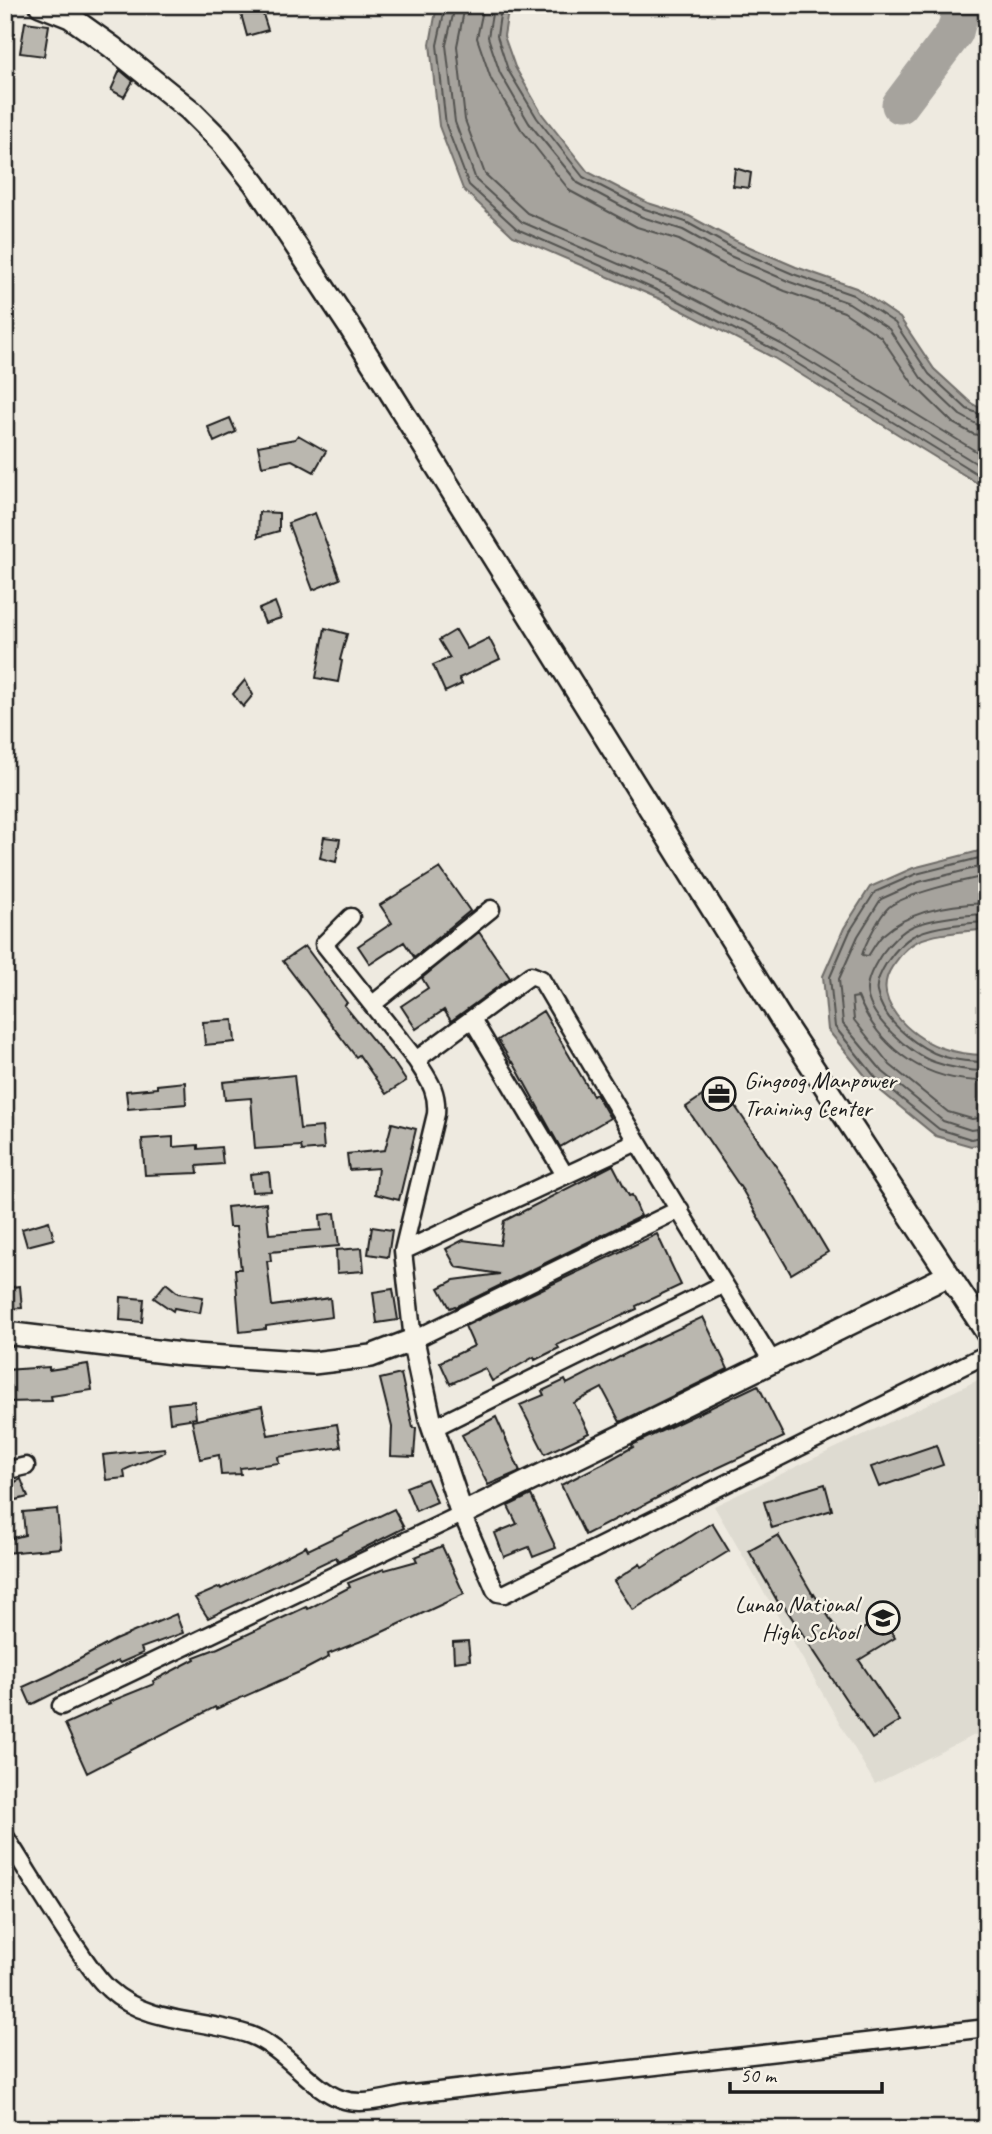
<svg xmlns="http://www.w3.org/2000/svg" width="992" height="2134" viewBox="0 0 992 2134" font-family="Caveat,sans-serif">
	<rect width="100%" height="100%" fill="#eeeae0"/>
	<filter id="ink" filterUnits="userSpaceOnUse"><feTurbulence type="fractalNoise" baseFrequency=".0143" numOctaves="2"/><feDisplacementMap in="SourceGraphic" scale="14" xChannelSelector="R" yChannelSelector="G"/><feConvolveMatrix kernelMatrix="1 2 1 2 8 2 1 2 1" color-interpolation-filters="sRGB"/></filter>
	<g filter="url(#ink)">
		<path fill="#dedbd1" d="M982 1378 987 1385V1729L875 1784 714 1506Z"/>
		<path fill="#a6a39d" stroke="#6f6d69" stroke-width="2" d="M437 5H515L507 17 504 36 515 67 542 114 588 172 648 203 689 216 736 241 796 267 856 288 900 318 934 369 971 403 987 412V489L774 358 660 299 513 236 463 189 439 126 430 44Z
			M987 849V929C965 932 938 932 918 941 907 946 899 957 892 967 870 1000 910 1036 939 1047 955 1053 971 1055 987 1055V1143L971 1146 936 1136 871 1083 828 1030 823 976 844 928 870 887 913 868Z"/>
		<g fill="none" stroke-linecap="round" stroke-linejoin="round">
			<path stroke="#535250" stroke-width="2" d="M444 5V13L437 45 446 125 469 185 517 229 663 293 777 351 987 480
				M452 5 453 15 446 45 455 122 476 180 522 222 667 285 781 344 987 470
				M463 5V16L457 46 465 120 485 174 527 213 671 275 786 334 987 458
				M484 5 477 38 491 79 521 129 570 191 637 227 679 240 725 265 785 291 844 312 881 337 913 384 953 423 973 434 987 437
				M496 5 492 14 488 37 500 73 529 123 578 183 642 217 683 230 730 256 790 282 849 303 889 329 921 378 960 415 978 425 987 426
				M506 5 500 15 497 36 508 70 537 118 583 177 645 209 686 222 733 248 793 274 853 295 895 323 929 374 967 409 987 417
				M987 856 916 874 875 892 850 931 830 977 835 1027 876 1078 939 1129 971 1139 987 1136
				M987 865 919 882 881 899 858 936 839 979 843 1024 883 1072 943 1121 971 1130 987 1128
				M987 876C965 880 905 894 889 907 880 915 865 944 862 955L868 956C873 949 877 940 884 934 910 910 952 904 987 903
				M987 914C963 915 935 918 913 926 899 932 889 944 881 955 875 965 867 977 867 990 868 1017 910 1054 934 1062 951 1068 969 1071 987 1071
				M987 922C967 923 930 926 913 936 902 942 894 952 887 962 882 970 875 983 877 992 882 1019 911 1042 934 1053 950 1060 970 1062 987 1062
				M987 1081C927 1082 881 1052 858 997L852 998 854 1020 890 1065 948 1112 972 1119 987 1117"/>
			<path stroke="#a6a39d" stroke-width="37" d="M900 105 955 32 962 5"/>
		</g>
		<path fill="#bab7af" stroke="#1c1c1c" stroke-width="2" d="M261 8 268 30 247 36 241 14Z
			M25 22 49 25 44 56 20 53Z
			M120 70 133 81 124 97 111 90Z
			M735 168 751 173 749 188 733 186Z
			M230 418 236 432 214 442 208 427Z
			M298 435 326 451 314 472 292 460 262 466 258 446 295 439Z
			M259 512 279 513V531L258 537Z
			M315 513 340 579 313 590 288 523Z
			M275 602 281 618 265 623 259 609Z
			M325 628 347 634 340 660 342 661 338 682 316 678Z
			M456 630 467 649 489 638 500 659 459 678 462 684 445 692 433 665 450 658 439 640Z
			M245 680 253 695 243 707 233 694Z
			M324 837 340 839 336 862 320 858Z
			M440 868 470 911 414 957 404 942 370 964 358 946 392 923 380 905Z
			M479 932 510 978 451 1021 444 1010 416 1029 401 1006 428 988 422 978Z
			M305 946 347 1003 344 1005 390 1061 392 1060 406 1081 386 1094 359 1055 356 1057 283 961Z
			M543 1011 593 1096 596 1094 610 1118 560 1147 513 1062 512 1063 498 1040Z
			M233 1020 235 1042 205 1045 203 1022Z
			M294 1075 300 1129 322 1127 324 1149 302 1151 301 1146 255 1149 251 1098 225 1100 223 1082Z
			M185 1082 186 1104 128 1109 126 1091 157 1088V1085Z
			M720 1084 786 1181 828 1252 791 1274 743 1191 686 1107Z
			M392 1123 416 1129 399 1200 375 1194 378 1168 349 1170 347 1154 385 1150Z
			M173 1137V1147L198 1145V1149L221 1147 223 1164 197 1166 198 1173 145 1175 142 1139Z
			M613 1165 629 1196 632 1195 641 1216 456 1307 455 1306 450 1308 439 1288 454 1280 500 1274 456 1267 446 1249 463 1240 500 1245 504 1221Z
			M269 1172 271 1191 252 1192 250 1174Z
			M266 1203 269 1234 321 1230 320 1215 335 1213 339 1246 270 1252 271 1261H267L272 1306 330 1298 332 1317 266 1326V1329L240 1332 235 1269H241L236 1227H229L227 1207Z
			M49 1221 54 1239 27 1246 22 1229Z
			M372 1227 392 1230 388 1257 368 1254Z
			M657 1234 681 1285 636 1306 637 1309 557 1345 559 1348 535 1360 534 1357 492 1381 485 1368 450 1384 440 1362 474 1346 465 1326Z
			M362 1248 364 1271 337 1273 336 1250Z
			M166 1283 178 1293 203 1297 200 1313 174 1308 173 1311 154 1298Z
			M20 1286 22 1308 5 1309V1288Z
			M393 1289 398 1320 377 1323 373 1292Z
			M121 1297 144 1299 142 1322 120 1320Z
			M703 1317 728 1369 620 1422 602 1388 574 1403 589 1433 545 1454 520 1405 544 1395 542 1391 565 1380 567 1384 637 1348Z
			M88 1364 92 1390 51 1396 52 1401 5 1402V1370L49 1367V1370Z
			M401 1374 413 1428H416L414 1457 391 1456 392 1427 380 1379Z
			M758 1385 784 1437 694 1479 585 1535 561 1485 604 1463 633 1447 632 1445Z
			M194 1401 196 1418 170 1422 168 1404Z
			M262 1406 268 1435 337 1424 341 1447 278 1457 279 1463 240 1468 241 1474 221 1475 219 1455 200 1459 192 1421Z
			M496 1417 520 1471 488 1485 462 1435Z
			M936 1445 943 1465 879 1487 871 1467Z
			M164 1448 165 1452 124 1470 125 1478 106 1480 103 1455Z
			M21 1479 28 1497 12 1501 5 1487Z
			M427 1479 437 1502 416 1511 406 1487Z
			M825 1484 832 1510 772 1528 764 1502Z
			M531 1495 556 1548 533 1557 529 1547 504 1557 495 1533 517 1524 508 1506Z
			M57 1509 61 1548 5 1553V1540L25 1535 23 1512Z
			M394 1509 404 1528 338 1561 336 1557 208 1618 195 1598 220 1587 221 1589 306 1546 308 1550Z
			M712 1523 729 1551 633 1610 614 1581 640 1564 642 1567Z
			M778 1535 813 1595 814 1594 843 1639 846 1640 882 1617 895 1638 859 1660 900 1721 872 1739 782 1603 779 1604 749 1551Z
			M442 1546 464 1594 374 1636 328 1654 329 1657 304 1670 216 1709 215 1707 87 1773 65 1724 110 1704 109 1702 154 1684 153 1681 195 1659 194 1657 218 1648 306 1607 308 1609 350 1587 348 1583 384 1569 385 1570 417 1561 415 1557Z
			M176 1614 183 1633 141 1648 143 1653 120 1663 118 1661 31 1705 23 1687 52 1674 115 1640Z
			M468 1641 470 1660 454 1662 453 1642Z"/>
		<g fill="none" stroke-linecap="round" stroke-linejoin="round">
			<defs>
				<path id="minor" d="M351 917 324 944 416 1060
					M373 1004 491 909
					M472 1019 565 1175
					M680 1209 413 1340 403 1251 436 1114C438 1090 428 1079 416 1060L531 975 541 979C616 1107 693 1235 772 1361
					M403 1251 637 1142
					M433 1428 724 1284
					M5 1471 26 1466
					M61 1706 462 1514 495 1590 498 1593 504 1594 987 1354
					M5 1836C28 1872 50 1909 74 1944 85 1959 95 1977 110 1990 147 2024 205 2019 250 2035 285 2048 310 2088 341 2099 361 2106 384 2099 404 2095L987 2028"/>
				<path id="tertiary" d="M40 5 70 17 112 47 190 110 221 141 255 184 351 329 781 1019 987 1333
					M5 1333 181 1354 313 1363 371 1356 413 1340 430 1419 462 1514 947 1276"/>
			</defs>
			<use href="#minor" stroke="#1c1c1c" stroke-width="21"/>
			<use href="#tertiary" stroke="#1c1c1c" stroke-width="26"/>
			<use href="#minor" stroke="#f7f3e8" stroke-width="16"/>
			<use href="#tertiary" stroke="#f7f3e8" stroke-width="21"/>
		</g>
	</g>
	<defs>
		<symbol id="office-ring" viewBox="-11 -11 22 22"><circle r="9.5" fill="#f7f3e8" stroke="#1c1c1c" stroke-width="1.5"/><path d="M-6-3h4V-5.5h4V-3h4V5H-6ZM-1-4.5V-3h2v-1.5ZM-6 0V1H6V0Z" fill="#1c1c1c"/></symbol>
		<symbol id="school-ring" viewBox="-11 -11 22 22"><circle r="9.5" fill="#f7f3e8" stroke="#1c1c1c" stroke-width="1.5"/><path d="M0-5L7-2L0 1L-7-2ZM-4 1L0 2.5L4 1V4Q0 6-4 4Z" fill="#1c1c1c"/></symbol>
	</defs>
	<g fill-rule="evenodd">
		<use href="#office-ring" x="700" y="1075" width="38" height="38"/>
		<use href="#school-ring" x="864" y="1599" width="38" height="38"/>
	</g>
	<g text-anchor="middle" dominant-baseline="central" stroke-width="5" stroke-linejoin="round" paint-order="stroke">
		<g font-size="24" fill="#1c1c1c" stroke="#f7f3e8" text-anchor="start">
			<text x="744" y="1080">Gingoog Manpower<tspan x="744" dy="28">Training Center</tspan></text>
			<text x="858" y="1604" text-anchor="end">Lunao National<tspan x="858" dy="28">High School</tspan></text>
		</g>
	</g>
	<rect width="992" height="2134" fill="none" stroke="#f7f3e8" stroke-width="28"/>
	<rect x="14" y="14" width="964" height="2106" fill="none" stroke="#1c1c1c" stroke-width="2.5" filter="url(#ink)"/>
	<path d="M730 2082v10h152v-10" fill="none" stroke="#1c1c1c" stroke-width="3.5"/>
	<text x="740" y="2082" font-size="21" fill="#1c1c1c" stroke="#f7f3e8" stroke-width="5" paint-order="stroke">50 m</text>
</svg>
